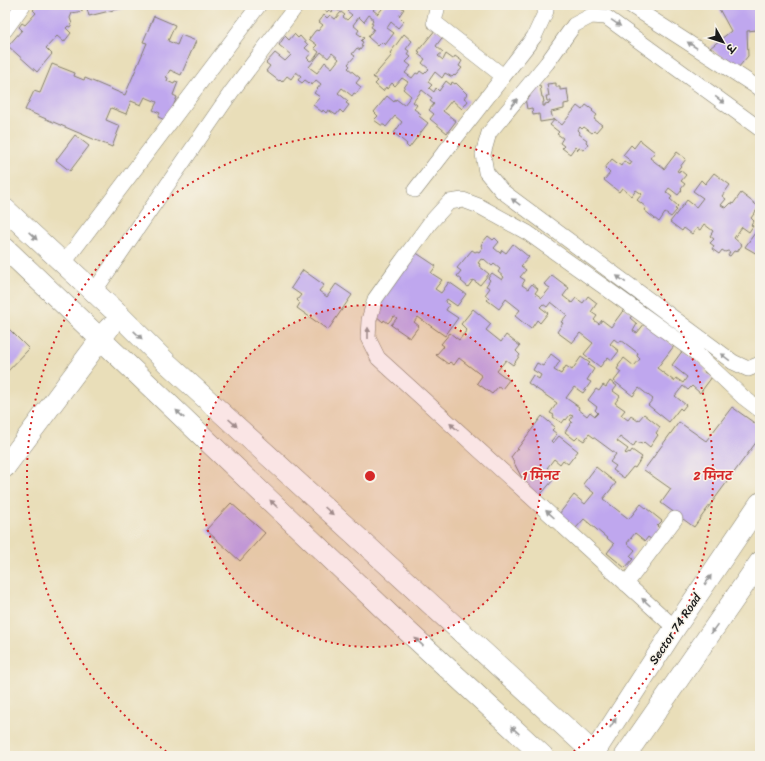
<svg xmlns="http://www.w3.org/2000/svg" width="765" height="761" viewBox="0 0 765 761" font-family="Sriracha,'Playpen Sans Deva',sans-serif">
	<rect width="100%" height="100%" fill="#f7f3e8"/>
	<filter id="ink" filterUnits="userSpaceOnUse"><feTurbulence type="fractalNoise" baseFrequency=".025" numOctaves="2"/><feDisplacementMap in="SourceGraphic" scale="8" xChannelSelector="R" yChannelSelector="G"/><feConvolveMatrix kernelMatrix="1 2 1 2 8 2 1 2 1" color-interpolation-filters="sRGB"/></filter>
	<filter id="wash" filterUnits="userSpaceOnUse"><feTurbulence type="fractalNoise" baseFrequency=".012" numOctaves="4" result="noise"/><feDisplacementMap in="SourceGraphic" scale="16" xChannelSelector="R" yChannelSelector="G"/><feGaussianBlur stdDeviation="0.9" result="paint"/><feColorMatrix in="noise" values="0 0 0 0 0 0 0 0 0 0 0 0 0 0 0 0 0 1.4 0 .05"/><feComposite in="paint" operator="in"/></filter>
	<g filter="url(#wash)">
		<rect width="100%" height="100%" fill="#e9deb9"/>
		<g id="blocks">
			<path fill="#bfa7ee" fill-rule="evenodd" d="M5 5H15L5 18Z
				M38 5H81L79 7 83 11 72 13 70 18 72 24 70 27 68 26 66 28 71 33 64 42 57 36 46 48 52 54 37 72 8 46 22 30 19 27 22 23 25 25 36 13 33 10Z
				M86 5H130V6L89 16Z
				M323 5H344L339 11 335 8 332 12 329 10 327 12 321 8Z
				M346 5H377L373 10 378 14 385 5H398L404 9 399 16 404 21 398 28 391 22 387 28 394 33 385 45 382 42 378 46 368 37 374 29 371 27 373 24 371 23 373 20 372 19V17L369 15 364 22 359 17 353 25 359 30 357 33 364 38 361 41 363 42 361 45 363 46 360 50 357 48 352 54 355 56 348 64 350 66 348 68 360 78 356 83 361 87 356 94 354 93 352 96 342 88 338 93 348 101 346 103 349 105 343 113 340 110 336 115 328 110 326 113 323 110 322 112 313 105 320 97 314 93 321 84 316 80 312 85 305 80 302 83 298 80 301 76 296 72 291 79 287 76 282 82 280 80 279 81 266 71 270 66 266 63 275 53 285 61 291 55 279 45 285 36 289 40 294 34 298 38 300 36 308 45 305 48 311 53 307 58 310 61 314 59 319 52 314 48 317 45 309 39 315 31 317 30 318 31 323 25 319 22 324 15 327 18 330 15 335 19 341 12 345 15 343 17 347 20 352 15 347 11 350 8ZM321 52 328 58 332 53 339 59 332 68 325 62 317 73 309 67Z
				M717 5H760V46H757V30L747 31 748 56 738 68 710 48 731 31Z
				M154 16 175 25 168 41 177 45 181 35 196 41 181 75 170 70 166 77 168 78 167 81 174 84 175 81 178 82 173 95 177 97 167 121 158 117 160 113 153 110 157 102 145 97 141 105 131 101 126 114 111 108 106 120 120 126 112 147 25 110 34 91 40 93 52 64 75 73 74 76 84 80 85 78 125 95 147 43 143 42Z
				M436 29 444 35 436 46 443 52 438 56 443 60 446 54 453 59 455 56 462 61 459 66 462 68 455 76 454 75 452 77 445 73 442 78 435 72 428 82 432 85 429 88 434 92 436 88 439 91 446 81 451 85 452 82 455 84 456 83 467 94 464 98 468 101 462 109 452 100 443 111 456 121 447 133 430 119 434 114 429 110 434 104 430 101 432 98 422 90 413 102 417 105 414 109 421 114 419 116 428 123 409 148 406 145 407 144 394 133 402 122 395 116 386 127 384 125H381L374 120 378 116 374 112 387 96 394 102 396 99 404 105 411 96 403 89 408 82 402 78 395 86 392 83 387 89 386 87 383 91 375 84 378 81 373 77 392 55 390 53 404 34 412 41 406 49 409 51 407 54 411 57 406 62 411 66 405 73 412 78 416 73 418 74 420 71 424 74 429 69 422 63 425 59 418 54 420 52 418 51Z
				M556 83V87H560V90L567 89 569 103 564 104V109L551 112 553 120 540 122 539 114 533 115 532 108 527 109 525 98 530 97 528 91 532 87 540 86 542 97H543L544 102H543V106H545V104L550 103V101H547L546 96H549L547 84Z
				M586 105 593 110 592 111 597 115 594 119 602 125 596 132 594 131 592 133 584 127 582 129 580 127 578 130 580 132 579 134 587 140 586 142 588 144 583 150 579 148 578 150 575 147 570 154 562 148 564 146 560 143 563 138 557 134 559 132 550 125 555 119 562 125 577 106 582 110Z
				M75 135 89 146 70 171 56 160Z
				M640 140 655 152 650 158 664 169 677 152 686 159 677 171 679 172 680 170 686 175 681 181 685 184 681 189 682 190 678 195 669 188 666 192 672 197 670 199 678 206 675 209 677 210 671 217 665 213 659 222 644 210 646 207 637 200 642 194 636 190 632 196 622 188 619 192 604 180 610 173 605 168 612 159 621 166 624 161 630 165 632 162 623 155 631 145 634 148Z
				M714 173 730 185 722 196 726 199 721 205 726 208 731 203 733 204 741 193 759 207 751 218 754 221 751 225 753 226 749 232 742 227 734 238 742 245 737 252 734 251 730 256 728 255 730 252 728 251 725 252 722 250 719 254 712 249 714 246 710 243 714 239 710 236 713 231 704 224 700 230 697 228 692 234 684 228 682 231 670 222 687 200 696 207 703 198 693 191 701 180 705 184Z
				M757 230 760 232V263L757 261 759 255 745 247Z
				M488 236 493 240 495 238 499 242 494 248 500 253 502 250 506 253 513 244 529 257 521 266 526 270 520 277 525 280 522 285 528 289 532 284 538 289 535 293 542 298 550 288 544 284 552 275 569 288 563 296 572 303 576 298 583 303 588 296 597 303 591 312 597 316 594 320 599 324 602 320 611 327 625 308 633 314 630 318 637 324 633 331 637 333 645 323 674 346 657 368 674 381 676 378 683 383 687 377 672 365 683 350 706 369 704 372 712 377 700 393 692 386 688 390 683 386 675 396 686 405 682 410 680 408 669 422 648 405 653 399 639 388 633 396 614 381 621 372 617 369 619 366H618L624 358 634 366 640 359 637 356 638 353 621 340 619 343 614 339 610 344 619 351 612 360 608 357 600 367 584 354 593 343 580 333 572 343 557 332 563 323 561 322 567 315 551 302 547 307 543 304 540 307 548 313 540 323 537 320 531 329 515 316 520 310 506 299 499 309 487 300 489 298 485 295 490 288 486 286 490 280 488 278 492 273 502 280 504 277 498 272 500 269 494 264 492 266 484 259 483 260 481 259 478 263 480 264 479 266 489 274 480 285 473 280 468 287 461 281 462 280 457 276 461 271 457 268 472 250 475 252 477 251 479 252 483 247 481 246 482 243Z
				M415 252 436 266 431 273 442 280 435 289 441 293 449 282 466 294 457 306 447 299 445 302 449 305 446 310 458 318 445 336 418 317 414 322 419 326 410 338 391 325 397 318 394 316 388 323 384 320 383 322 375 315 401 267Z
				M303 270 324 285 319 291 327 297 336 284 352 295 328 330 297 308 300 303 297 300 301 295 291 288Z
				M473 309 491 324 486 330 501 342 506 335 520 346 516 351 520 355 513 365 506 360 497 371 509 380 502 389 498 387 492 394 477 383 482 376 459 358 454 365 450 362 448 364 436 355 444 346 441 344 450 333 459 340 467 330 461 324Z
				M5 325 29 349 5 374Z
				M551 354 560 361 554 370 561 374 566 366 572 370 581 357 590 363 588 365 594 369 587 380 591 382 583 393 574 387 566 398 579 407 578 409 587 416 590 412 595 416 598 413 595 410 597 407 588 400 596 389 599 391 603 385 606 387 610 381 617 386 613 391 620 396 615 403 625 410 621 415 628 420 631 416 638 421 644 414 660 427 656 433 658 435 650 447 644 442 642 444 636 442 633 447 620 437 617 441 628 449 625 453 626 454 629 452 630 453 632 450 642 457 635 468 633 467 624 478 613 470 616 466 610 462 616 454 589 434 584 441 578 437 575 440 565 432 572 422 570 420 573 416 570 415 566 420 565 419 562 423 553 417 554 415 550 413 557 403 528 383 533 375 539 379 541 375 533 370 537 363 543 366Z
				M732 407 760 427V437L694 527 661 503 671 489 644 470 679 422 706 441Z
				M542 416 555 427 552 430 557 434 551 441 553 443 559 436 578 451 568 464 563 460 560 464 554 459 547 468 550 470 548 473 551 475 549 477 553 480 537 499 524 482 511 457Z
				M596 467 616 483 603 499 629 519 641 504 662 521 657 526 661 529 652 540 648 537 645 541 635 533 627 543 635 550 630 556 633 559 625 568 607 553 614 544 584 519 576 528 559 514 574 495 585 504 594 493 583 484Z
				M231 503 265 533 240 561 206 530Z"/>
		</g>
	</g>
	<g filter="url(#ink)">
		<use href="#blocks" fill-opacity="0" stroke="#827d6a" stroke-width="1"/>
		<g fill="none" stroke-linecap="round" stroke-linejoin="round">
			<defs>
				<path id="street" d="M438 5 434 22 503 76
					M630 5 760 89
					M5 30 23 5
					M760 129 606 17 591 16 574 25 547 63 489 133 483 154 486 172 502 191 733 362 748 369 760 364
					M415 190 534 37 546 11V5
					M63 264 259 5
					M93 293 232 91 297 5
					M626 584 675 519
					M675 628 378 358 368 338 369 320 375 299 397 268 430 223 449 202 463 200 479 206 528 233 607 289 696 353 743 397 760 410"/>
				<path id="secondary" d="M5 209 119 315 167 363 597 756
					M5 248 391 616 543 756
					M5 467 109 328
					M592 756 675 628 760 503
					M625 756 760 562"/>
			</defs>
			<use href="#street" stroke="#827d6a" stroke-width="16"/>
			<use href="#secondary" stroke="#827d6a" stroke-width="22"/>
			<use href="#street" stroke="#fff" stroke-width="15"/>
			<use href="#secondary" stroke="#fff" stroke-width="21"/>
		</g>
		<defs><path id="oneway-solid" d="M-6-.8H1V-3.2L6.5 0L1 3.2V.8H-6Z"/></defs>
		<g fill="#999">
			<use href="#oneway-solid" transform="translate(616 23) rotate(34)"/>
			<use href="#oneway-solid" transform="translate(692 45) rotate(-147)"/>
			<use href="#oneway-solid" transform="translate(720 100) rotate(36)"/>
			<use href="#oneway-solid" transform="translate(514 103) rotate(-51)"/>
			<use href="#oneway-solid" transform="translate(516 202) rotate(-144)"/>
			<use href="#oneway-solid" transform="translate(33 236) rotate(43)"/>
			<use href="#oneway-solid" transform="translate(621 279) rotate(-144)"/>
			<use href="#oneway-solid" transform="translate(368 333) rotate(-90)"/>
			<use href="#oneway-solid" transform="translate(138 335) rotate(44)"/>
			<use href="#oneway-solid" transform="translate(725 357) rotate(-144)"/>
			<use href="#oneway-solid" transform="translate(180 414) rotate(-136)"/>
			<use href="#oneway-solid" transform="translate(233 423) rotate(42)"/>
			<use href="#oneway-solid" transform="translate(454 427) rotate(-138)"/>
			<use href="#oneway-solid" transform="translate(274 504) rotate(-136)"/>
			<use href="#oneway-solid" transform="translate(329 511) rotate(42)"/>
			<use href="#oneway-solid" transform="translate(550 514) rotate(-138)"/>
			<use href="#oneway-solid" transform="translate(708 580) rotate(-56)"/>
			<use href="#oneway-solid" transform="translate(646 602) rotate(-138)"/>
			<use href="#oneway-solid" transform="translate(714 629) rotate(125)"/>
			<use href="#oneway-solid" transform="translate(419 642) rotate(-137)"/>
			<use href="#oneway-solid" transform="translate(613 723) rotate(-57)"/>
			<use href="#oneway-solid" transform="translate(515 730) rotate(-137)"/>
		</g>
	</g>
	<circle cx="370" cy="476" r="171" fill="#d62828" fill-opacity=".12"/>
	<g fill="none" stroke="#d62828" stroke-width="2" stroke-dasharray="2 4">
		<circle cx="370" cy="476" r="171"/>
		<path d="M171 755A343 343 0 1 1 569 755"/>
	</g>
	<g text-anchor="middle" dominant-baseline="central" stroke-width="3" stroke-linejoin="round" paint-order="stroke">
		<g font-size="12" fill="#1c1c1c" stroke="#f7f3e8">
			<text transform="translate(675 629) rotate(-56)">Sector 74 Road</text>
		</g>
	</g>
	<circle cx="370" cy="476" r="6" fill="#d62828" stroke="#f7f3e8" stroke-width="2"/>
	<g font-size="12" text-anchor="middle" font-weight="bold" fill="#d62828" stroke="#f7f3e8" stroke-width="3" stroke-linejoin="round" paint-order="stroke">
		<text x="541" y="480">1 मिनट</text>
		<text x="713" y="480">2 मिनट</text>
	</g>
	<rect width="765" height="761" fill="none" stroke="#f7f3e8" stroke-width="20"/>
	<g transform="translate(723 42) rotate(129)" stroke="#f7f3e8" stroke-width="3" paint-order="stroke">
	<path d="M0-3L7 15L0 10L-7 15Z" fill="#1c1c1c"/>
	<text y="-6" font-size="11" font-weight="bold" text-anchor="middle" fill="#1c1c1c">उ</text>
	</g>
</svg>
